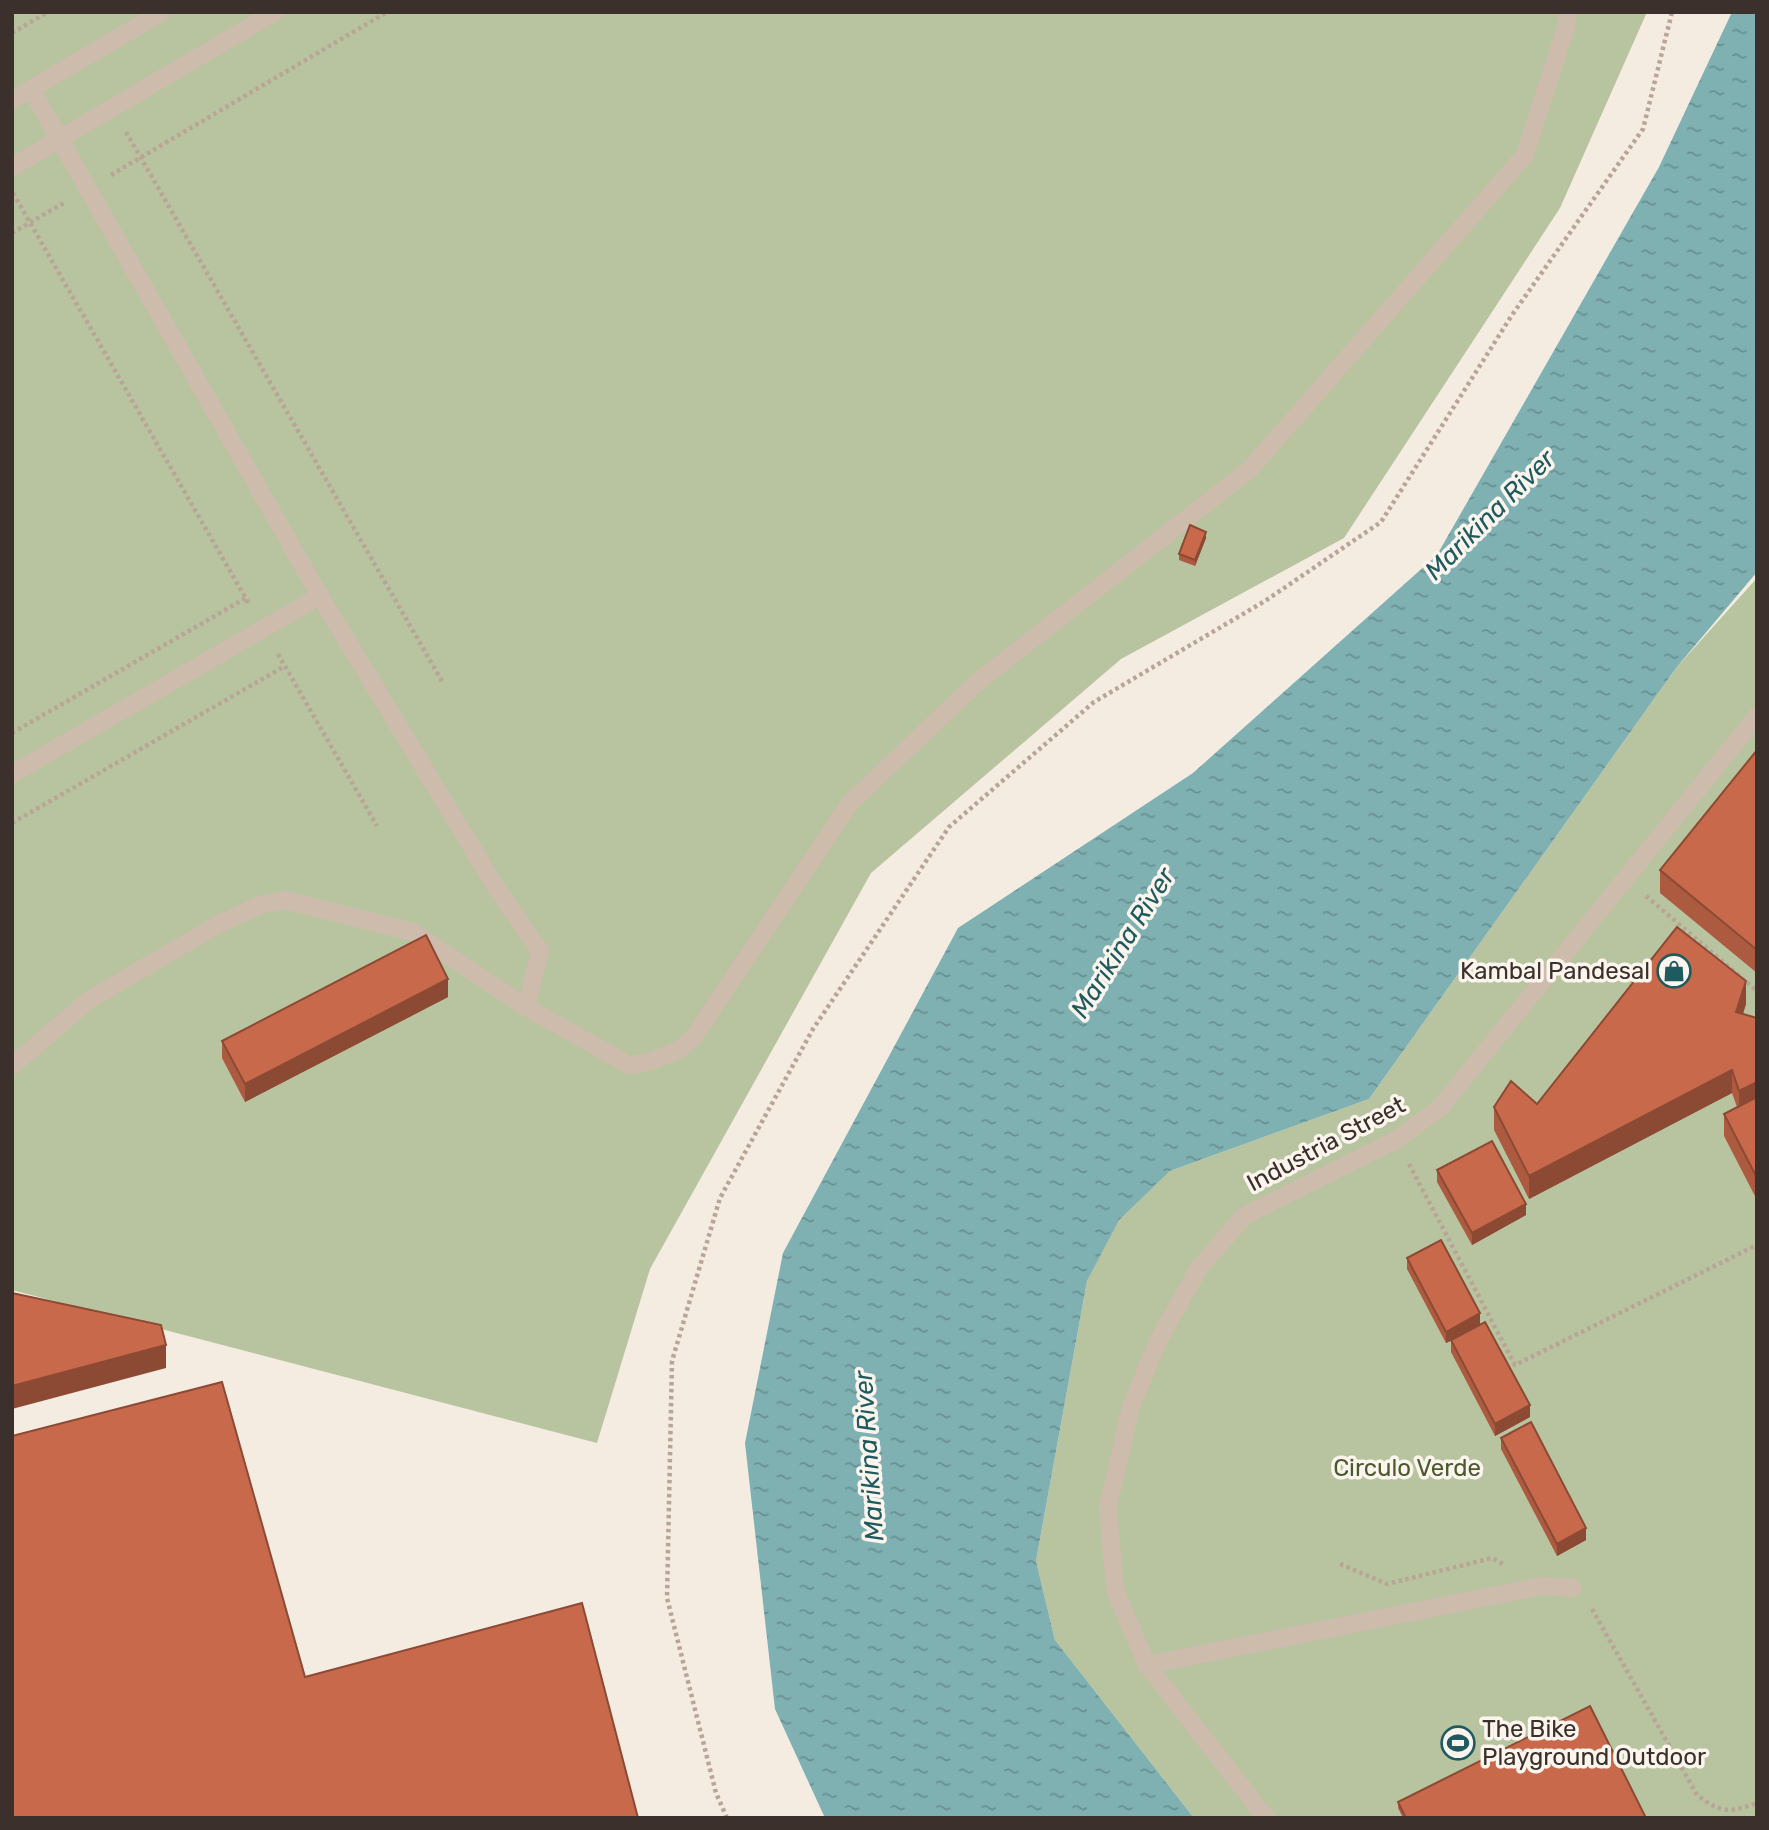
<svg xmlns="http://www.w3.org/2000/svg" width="1769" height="1830" viewBox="0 0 1769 1830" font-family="Rubik,sans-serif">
	<defs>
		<pattern id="water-ripples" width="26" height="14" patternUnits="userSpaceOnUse" patternTransform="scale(1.75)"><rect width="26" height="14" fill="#7fb0b2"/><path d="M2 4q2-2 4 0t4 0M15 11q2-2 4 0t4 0" fill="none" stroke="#699091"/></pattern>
	</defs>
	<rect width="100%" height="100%" fill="#f4ebe1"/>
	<path fill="#b8c4a0" d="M12 12H1647L1560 208 1344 538 1121 659 871 873 650 1269 597 1443 12 1290Z
		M1757 578V1818H1194L1055 1640 1036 1561 1087 1281 1118 1220 1170 1171 1369 1099 1676 668Z"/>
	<path fill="url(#water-ripples)" d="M1732 12H1757V572L1676 668 1369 1099 1170 1171 1119 1220 1087 1281 1036 1561 1055 1640 1194 1818H825L775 1709 745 1443 783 1253 958 928 1193 773 1437 555 1659 167Z"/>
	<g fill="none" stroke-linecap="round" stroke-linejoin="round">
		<path stroke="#b9a596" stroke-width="4.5" stroke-dasharray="3.5 3.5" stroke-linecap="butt" d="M12 33 48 12
			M126 132 443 683
			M111 175 387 12
			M13 193 249 604
			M12 233 64 203
			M278 654 377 826
			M12 733 246 598
			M12 823 285 666
			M1646 896 1757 991
			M1409 1164 1515 1365 1757 1245
			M1340 1564 1387 1584 1492 1558 1505 1565
			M1592 1609 1697 1795C1721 1813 1728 1813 1757 1803
			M727 1818 716 1793 667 1598 672 1361 720 1198 813 1029 949 827 1094 702 1265 601 1381 522 1512 315 1643 129 1672 12"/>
		<path stroke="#cdbbac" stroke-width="18" d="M31 89 320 596 497 889 540 951 526 1007
			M12 100 162 12
			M12 167 275 12
			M12 774 320 596
			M12 1066 89 1000 217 925 260 905 285 900 413 932 526 1007 629 1065 649 1062 679 1050 693 1038 850 803 980 680 1249 470 1525 155 1567 24V12
			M1147 1665 1543 1586 1573 1588
			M1266 1818 1147 1665 1115 1590 1108 1507 1131 1407 1158 1341 1199 1268 1244 1216 1396 1140 1439 1109 1757 716"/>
	</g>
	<path fill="#ac5a40" d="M1206 538 1195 566 1179 560V554Z
		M1757 750V973L1660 893V870Z
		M448 997 245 1102 222 1058V1041Z
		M1746 1004 1743 1014 1757 1018V1200L1724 1136V1114L1737 1107 1732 1093 1529 1199 1494 1130V1107L1537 1104Z
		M1437 1170 1526 1215 1472 1245 1437 1182Z
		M1407 1258 1480 1325 1530 1417 1495 1436 1451 1352V1341L1446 1343 1407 1269Z
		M1501 1438 1586 1540 1557 1556 1501 1449Z
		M1398 1802 1646 1818H1403L1398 1808Z"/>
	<path fill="#8c4a34" d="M1206 532V538L1195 566V560Z
		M448 979V997L245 1102V1084Z
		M1746 981V1004L1736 1034V1012Z
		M1732 1070V1093L1529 1199V1176Z
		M1757 1082V1105L1739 1113V1091Z
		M1526 1204V1215L1472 1245V1233Z
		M1480 1313V1325L1446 1343V1332Z
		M166 1345V1368L12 1409V1386Z
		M1530 1405V1417L1495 1436V1424Z
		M1586 1528V1540L1557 1556V1544Z"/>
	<path fill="#c8694b" stroke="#8c4a34" stroke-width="2" d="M1190 525 1206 532 1195 560 1179 554Z
		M1757 750V950L1660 870Z
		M1677 927 1746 981 1736 1012 1757 1018V1082L1739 1091 1732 1070 1529 1176 1494 1107 1511 1081 1537 1104Z
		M426 935 448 979 245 1084 222 1041Z
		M1757 1097V1178L1724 1114Z
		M1492 1141 1526 1204 1472 1233 1437 1170Z
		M1441 1240 1480 1313 1446 1332 1407 1258Z
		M12 1293 161 1325 166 1345 12 1386Z
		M1485 1322 1530 1405 1495 1424 1451 1340Z
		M222 1382 305 1677 582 1603 638 1818H12V1436Z
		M1531 1422 1586 1528 1557 1544 1501 1438Z
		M1590 1706 1646 1818H1406L1398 1802Z"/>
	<defs>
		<symbol id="shop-ring" viewBox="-11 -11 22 22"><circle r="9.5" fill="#fbf5ee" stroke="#1f5a5e" stroke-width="1.5"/><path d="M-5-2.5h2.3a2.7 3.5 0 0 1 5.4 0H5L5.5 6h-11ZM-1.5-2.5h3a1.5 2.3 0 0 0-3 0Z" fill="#1f5a5e"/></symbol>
		<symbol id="stadium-ring" viewBox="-11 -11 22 22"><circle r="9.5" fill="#fbf5ee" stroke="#1f5a5e" stroke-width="1.5"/><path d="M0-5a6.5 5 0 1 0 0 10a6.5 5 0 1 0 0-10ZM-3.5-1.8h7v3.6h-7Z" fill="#1f5a5e"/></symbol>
	</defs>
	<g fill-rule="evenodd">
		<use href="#shop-ring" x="1655" y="952" width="38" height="38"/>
		<use href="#stadium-ring" x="1439" y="1724" width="38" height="38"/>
	</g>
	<g text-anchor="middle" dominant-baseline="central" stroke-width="7" stroke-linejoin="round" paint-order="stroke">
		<g font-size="24" fill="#3b302b" stroke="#fbf5ee" text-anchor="end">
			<text x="1650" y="971">Kambal Pandesal</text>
			<text x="1482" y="1729" text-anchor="start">The Bike<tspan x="1482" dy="28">Playground Outdoor</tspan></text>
		</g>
		<g font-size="24" fill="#3b302b" stroke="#fbf5ee">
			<text transform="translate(1326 1144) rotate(-28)">Industria Street</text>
		</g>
		<g font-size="24" fill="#4a5a2e" stroke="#fbf5ee">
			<text x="1407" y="1468">Circulo Verde</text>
		</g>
		<g font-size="26" font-style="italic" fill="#1f5a5e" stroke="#fbf5ee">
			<text transform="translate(1490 515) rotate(-45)">Marikina River</text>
			<text transform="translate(1123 943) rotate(-58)">Marikina River</text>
			<text transform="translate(869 1456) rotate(-94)">Marikina River</text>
		</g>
	</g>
	<rect width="1769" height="1830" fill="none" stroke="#3b302b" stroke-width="28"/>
</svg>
